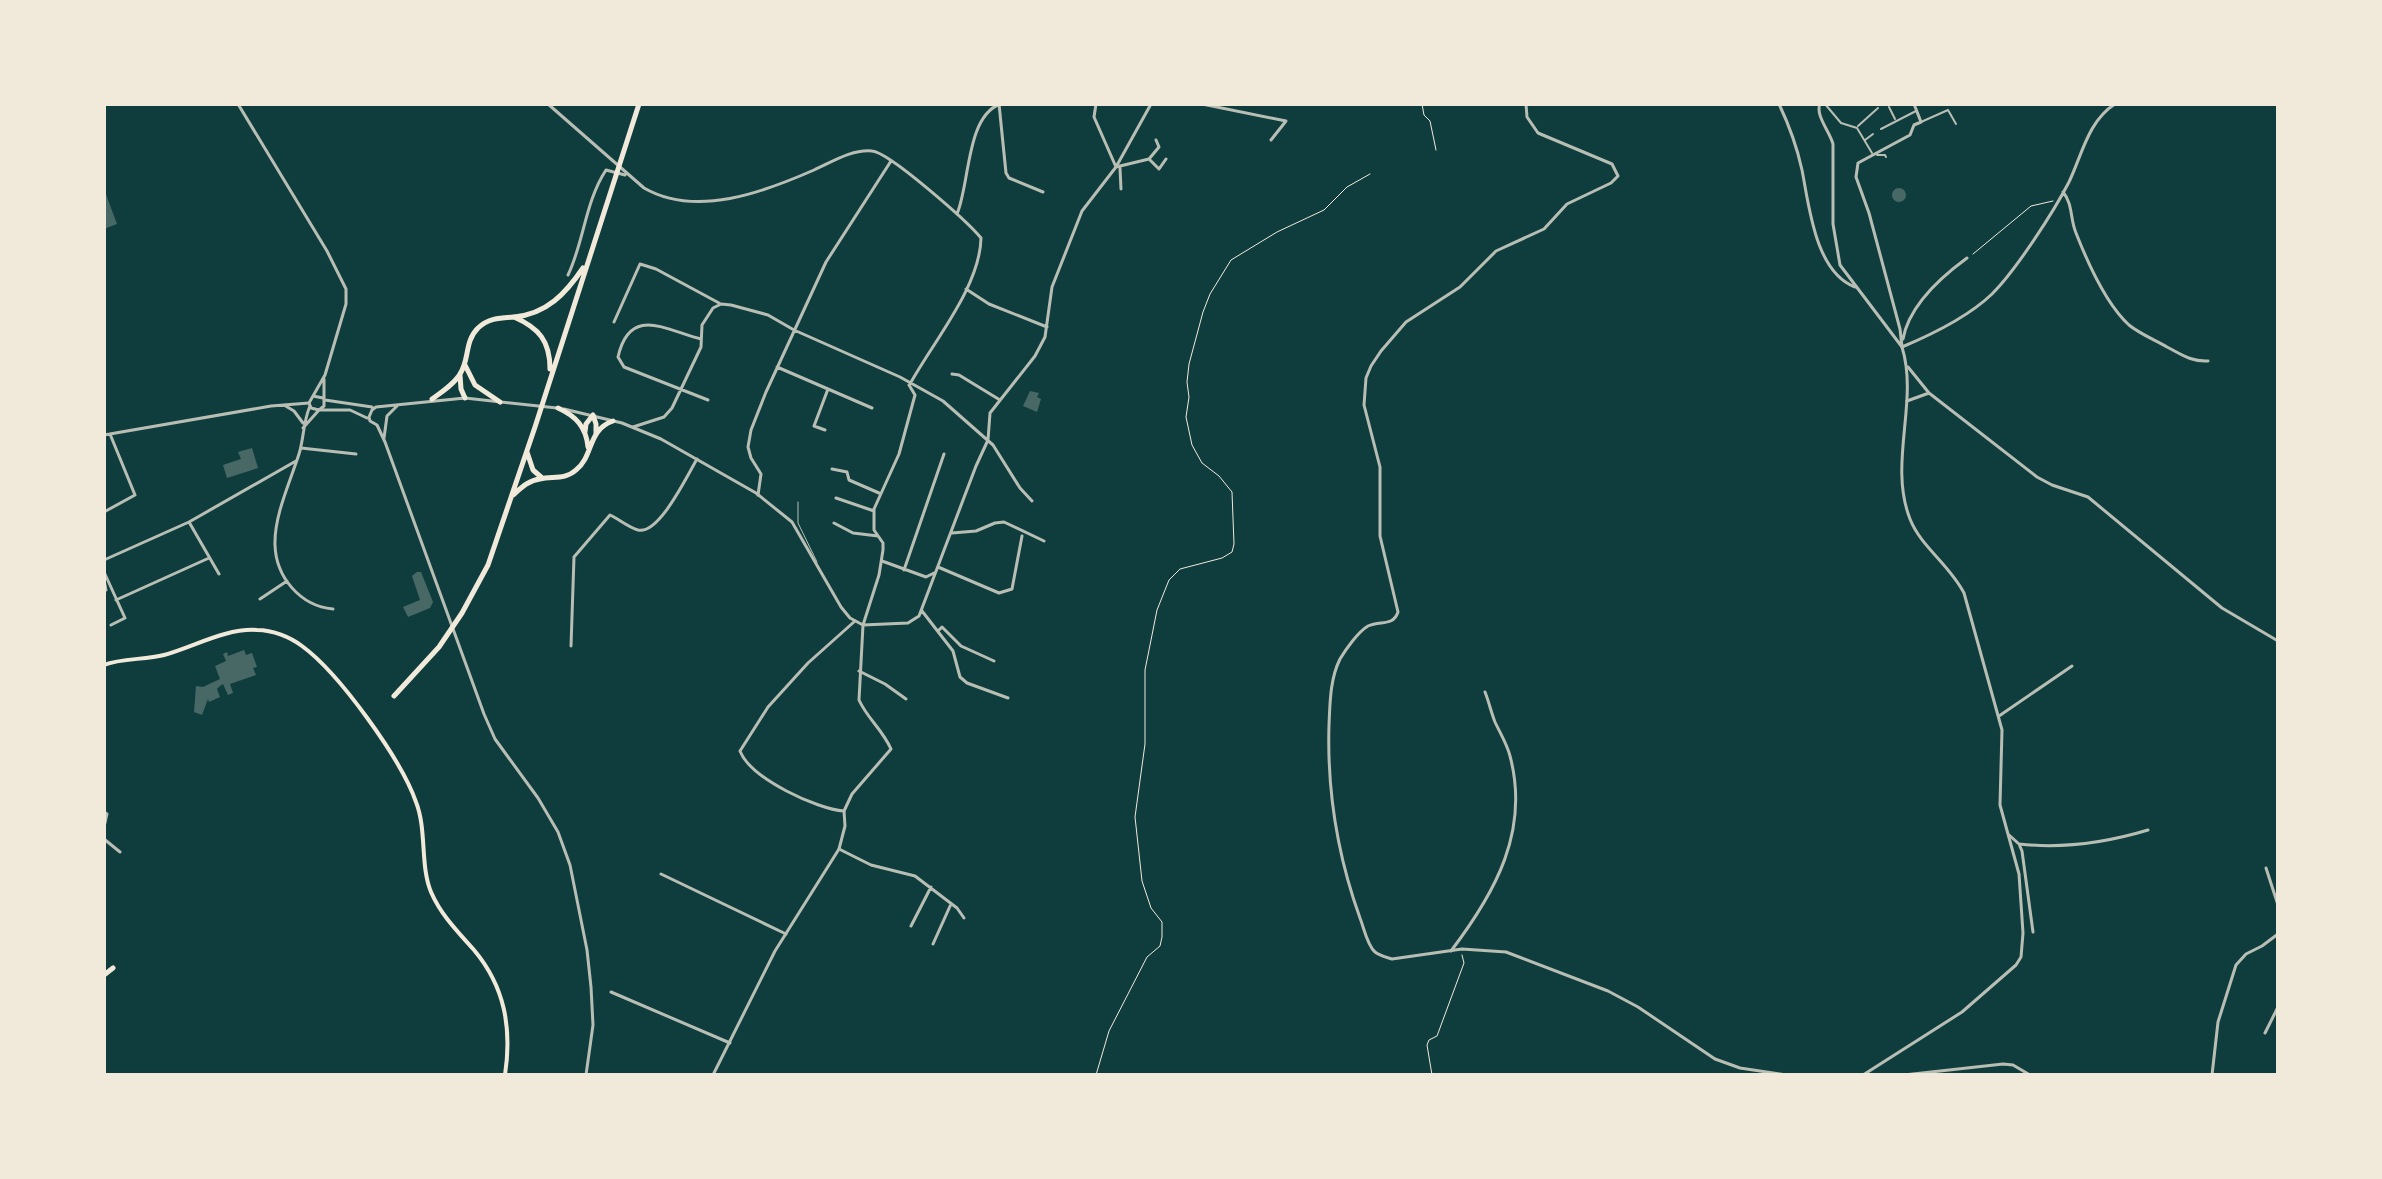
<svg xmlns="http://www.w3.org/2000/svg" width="2382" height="1179" viewBox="0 0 2382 1179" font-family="Jost,sans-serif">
	<rect width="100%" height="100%" fill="#0f3d3e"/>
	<path fill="#486865" d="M1892 195a7 7 0 1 1 14 0a7 7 0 1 1-14 0Z
		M104 189 117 224 104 229Z
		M1030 391 1039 393 1037 397 1041 399 1037 412 1023 406Z
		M252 448 258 468 227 478 223 465 241 459 238 452Z
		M417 572H421L433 602 430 608 408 617 403 607 420 600 412 576Z
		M244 650 246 655 252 653 257 667 253 668 256 675 230 684 233 693 228 695 223 684 220 686 217 689 220 697 209 702 208 699 202 715 194 712 196 686 203 687 220 679 215 666 226 661 223 654 227 652 228 656Z"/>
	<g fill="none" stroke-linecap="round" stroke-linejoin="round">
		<path stroke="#f1e9da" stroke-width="1" d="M1422 104 1424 115 1430 121 1436 150
			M1973 254 2031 206 2053 201
			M1096 1075 1109 1031 1147 957 1160 946 1162 937V922L1151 908 1142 881 1135 817 1145 744V670L1157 610 1169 580 1180 569 1222 558 1232 552 1234 544 1232 492 1219 476 1202 463 1192 445 1186 417 1189 397 1187 382 1189 364 1203 312 1210 294 1231 260 1277 232 1324 210 1347 187 1370 174
			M1432 1075 1427 1045 1429 1040 1437 1036 1464 963 1462 955"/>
		<path stroke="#b8beb3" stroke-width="1" d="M798 502V523L817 562"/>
		<path stroke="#b8beb3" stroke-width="2" d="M1825 104 1841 123 1857 128 1872 153
			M1889 107 1895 119
			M1921 122 1948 110 1956 124
			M1858 126 1878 108
			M1881 129 1916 111
			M1865 140 1873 134
			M1877 155H1885L1886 157"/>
		<path stroke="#b8beb3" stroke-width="3" d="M548 104 644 188C696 218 764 192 814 170 832 162 852 149 872 151 889 152 968 222 981 238 980 287 933 342 910 384
			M999 104 1006 173 1009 178 1043 192
			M1096 104 1094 117 1116 167 1149 159 1159 147 1156 140
			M1202 104 1286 121 1271 140
			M1779 104C1789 125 1797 147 1802 170 1809 205 1815 272 1855 287
			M1820 104C1815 115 1830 132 1833 144V224L1840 265 1902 347
			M1149 159 1159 169 1166 159
			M1120 168 1121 189
			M2063 192C2073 204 2070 219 2076 233 2087 261 2107 305 2129 325 2140 334 2155 340 2167 347 2181 354 2191 362 2208 361
			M957 214C970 183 966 117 1000 104
			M568 275C584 242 585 202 606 170L625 175
			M966 289 989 304 1047 327
			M614 322 640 264 656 269 719 303
			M701 339C667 331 630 304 618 357L624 367 708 400
			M1903 339C1909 306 1941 277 1967 258
			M1902 347C1933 334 1968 317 1992 294 2016 270 2053 213 2069 182 2082 155 2088 121 2115 104
			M1902 347 1900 329 1869 213 1856 177 1858 163 1910 135 1914 125 1921 122 1914 104
			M777 367 872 408
			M1908 367 1929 393 2037 477 2052 485 2088 497 2222 608 2278 641
			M952 374 959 375 1000 400
			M909 385 915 395 899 454 874 509V530L883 543V550L879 575 863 625 908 623 919 616 976 466 988 440 990 413 1035 356 1045 337 1052 287 1082 211 1116 167 1151 104
			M1907 401 1929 393
			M284 405 294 411 303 423
			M310 406C303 422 304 438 299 454 290 482 274 516 275 545 276 577 300 606 333 609
			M633 427 664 417 672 408 701 347 702 325 713 308 721 304 731 305 768 315 794 330 900 377 943 401 993 445 1020 488 1032 501
			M303 428 319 410
			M825 430 814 426 828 389
			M104 435 271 406 309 403
			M301 448 356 454
			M832 469 847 472 849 480 879 493
			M758 495 761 474 751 458 748 447 751 430 766 392 826 262 891 161
			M836 498 874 511
			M104 512 135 495 110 434
			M189 522 219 574
			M834 523 853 533 878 536
			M952 533 976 531 995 523 1004 522 1044 541
			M104 560 189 522 296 461
			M882 561 926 577 934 573
			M938 567 999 593 1012 589 1022 536
			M904 570 944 454
			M104 572 125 618 111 625
			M104 580 106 590
			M260 599 287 581
			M116 600 209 558
			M922 611 953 651 960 677 967 683 1008 698
			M939 630 942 627 961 646 994 661
			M571 646 574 557 610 515C619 519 628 527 638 530 659 535 687 476 697 459
			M859 671 885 684 906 699
			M1999 716 2072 666
			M844 811C817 809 751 779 740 751L768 707 808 663 855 621
			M104 812 107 814 104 827
			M2009 835 2019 844 2022 851 2033 932
			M104 839 120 852
			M2019 844C2064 849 2105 843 2148 830
			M839 849 871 865 915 876 957 908 964 918
			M2266 868 2278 905
			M661 874 786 934
			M911 926 931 887
			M933 944 951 904
			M1451 951C1495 893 1530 831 1510 756 1507 744 1500 733 1495 722 1491 712 1489 702 1485 692
			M611 992 730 1043
			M2265 1033 2278 1007
			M1904 1075 2003 1064 2013 1065 2030 1075
			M2212 1075 2218 1022 2236 965 2246 954 2262 946 2278 934"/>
		<path stroke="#b8beb3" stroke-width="3" d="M238 104 327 251 346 289V304L325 375 313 396
			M1526 104 1527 117 1538 133 1612 164 1618 176 1611 183 1567 204 1544 229 1496 251 1460 287 1406 322 1381 351 1371 366 1366 378 1364 405 1380 467V536L1398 612C1393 627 1380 620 1368 626 1358 632 1346 649 1340 659 1330 679 1330 703 1329 725 1327 791 1338 857 1360 918 1364 928 1367 945 1375 952 1380 956 1386 957 1392 959L1462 949 1506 952 1608 991 1638 1007 1715 1059 1740 1068 1787 1075
			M323 398 313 396 309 403 311 408 319 410 324 406V379
			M325 400 372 407
			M557 408 465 398 376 407 372 410 369 417 370 421 377 425 385 442 484 714 495 739 538 798 558 832 570 865 587 950 591 987 593 1025 586 1075
			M564 409 622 423 661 439 756 493 792 522 841 607 850 618 863 625 859 700C867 718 882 729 891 749L852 794 844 811 845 826 839 849 775 951 713 1075
			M321 410H350L367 418
			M384 438 387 416 397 406
			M1863 1075 1962 1012 2016 965 2021 957 2023 933 2019 874 2000 805 2002 730 1964 593C1949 564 1921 547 1910 519 1888 463 1919 402 1902 347"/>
		<path stroke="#f1e9da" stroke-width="4" d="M104 665C121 658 145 660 164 655 193 647 226 628 257 630 273 630 290 637 302 646 339 673 401 759 416 802 427 830 420 866 431 892 441 915 457 931 474 950 505 987 512 1028 505 1075"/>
		<path stroke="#f1e9da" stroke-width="5" d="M514 317C539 328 550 341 550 369
			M465 365 475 385 500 402
			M460 375 461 389 465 398
			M432 399C442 392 454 384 460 374 470 359 464 342 478 328 489 318 500 318 514 317 547 314 566 293 583 268
			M558 408C576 416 586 427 588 447
			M593 415 596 424V434
			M585 432 586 424 593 415
			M527 452 533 470 541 477
			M513 495C521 488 529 480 540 479 553 476 565 480 576 470 594 456 587 430 613 421
			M394 696 439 647 462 613 488 565 535 427 639 104
			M104 975 113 968"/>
	</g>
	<rect width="2382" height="1179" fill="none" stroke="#f1e9da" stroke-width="212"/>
</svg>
